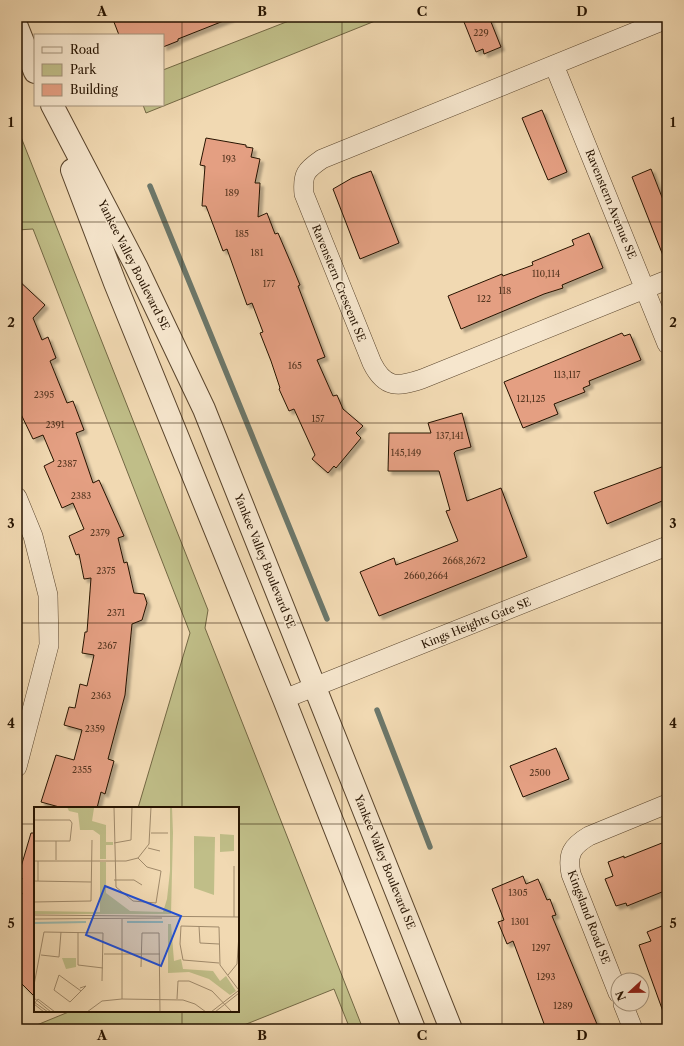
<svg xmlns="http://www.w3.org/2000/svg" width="684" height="1046" viewBox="0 0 684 1046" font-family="'Libre Caslon Text',serif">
	<defs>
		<filter id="shadow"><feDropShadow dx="3.5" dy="3.5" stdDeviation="1" flood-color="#0004"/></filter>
	</defs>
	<rect width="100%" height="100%" fill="#f1d9b2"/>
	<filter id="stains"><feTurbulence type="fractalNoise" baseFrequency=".005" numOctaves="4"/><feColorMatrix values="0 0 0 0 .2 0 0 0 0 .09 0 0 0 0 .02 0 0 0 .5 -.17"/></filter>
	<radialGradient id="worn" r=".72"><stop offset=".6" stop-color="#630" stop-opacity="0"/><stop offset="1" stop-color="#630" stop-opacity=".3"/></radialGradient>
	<path fill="#c0be88" stroke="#736844" d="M299 17H385L146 113 143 105H163V70Z
		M17 132H19L208 610 205 628 363 1029H350L334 989 234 1029H27L71 1011H238V808H138L190 633 33 229 17 230Z"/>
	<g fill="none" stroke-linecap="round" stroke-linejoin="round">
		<path stroke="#6c776a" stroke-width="5.5" d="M150 186 327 619
			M377 710 430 847"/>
	</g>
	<path fill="#e49f82" stroke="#261300" filter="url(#shadow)" d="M112 17H230L231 18 178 39V41L163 47V35H119Z
		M462 17H489L501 47 484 54 483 49 476 52Z
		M542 110 567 172 548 180 522 118Z
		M206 138 246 145V147L253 148 251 157 260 159 255 183H260L258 217 267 213 275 234 278 233 293 268 300 285 298 286 325 357 317 360 333 396 337 395 343 409 363 426 356 433 361 438 336 468 334 466 328 473 312 459 315 455 294 409 289 411 279 389 280 388 271 361 260 333 263 332 252 303 247 305 227 249 223 251 206 206H202L205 166 200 165Z
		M651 169 667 210 666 263 632 177Z
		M371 171 399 243 360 259 333 189 352 178Z
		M589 233 603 268 562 285 563 288 544 294 461 329 448 296 502 274 503 276 533 265 532 262 574 245 572 240Z
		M17 279 45 305 33 318 42 340 48 337 56 358 50 361 67 403 73 401 84 430 76 433 93 483 99 480 124 536 118 538 124 563 127 562 134 593 144 594 147 603 142 620 132 624 125 695 108 759 114 761 105 794 101 792 97 808H63L41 802 56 755 74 760 82 730 64 725 69 707 75 708 80 684 87 686 94 655 82 653 85 632H87L91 578 84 579 79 554 76 555 69 536 84 529 73 503 62 508 44 466 54 461 43 435 33 439 17 406Z
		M622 333 624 336 630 334 641 360 589 381 590 385 583 388 585 392 554 404 558 414 523 428 504 382Z
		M462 413 471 447 456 451 454 453 467 501 501 488 527 557 379 616 360 572 394 558 396 565 458 541 446 511 450 510 439 471H388L389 433H431L428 423Z
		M667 465V499L607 524 594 492Z
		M556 748 569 779 523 797 510 766Z
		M31 833H35V997L17 979V910L22 893 18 892 22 878 18 877Z
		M667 841V890L627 906 626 903 616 906 605 879 613 876 608 862 624 856V858Z
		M523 876 526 884 538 879 547 900 550 899 556 915 552 916 599 1029H546L513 941 507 944 498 922 504 920 492 889Z
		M667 924V1017H665L639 945 651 941 647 932Z"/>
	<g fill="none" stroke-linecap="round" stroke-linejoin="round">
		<defs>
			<path id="minor" d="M667 19 322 159C306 170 302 174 304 194L372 363C385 389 398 387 422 379L667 280
				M554 65 667 344
				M17 497 33 536 48 595 49 645 17 767
				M284 699 667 546
				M618 993 571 874C567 854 572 846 589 836L667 804
				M623 1004 633 1029"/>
			<path id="tertiary" d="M17 27 35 72
				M52 105 136 266 204 409 451 1029
				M72 170 115 283 284 699 414 1029"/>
		</defs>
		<use href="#minor" stroke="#59442c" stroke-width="20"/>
		<use href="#tertiary" stroke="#59442c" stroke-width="24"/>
		<use href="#minor" stroke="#f6e6cd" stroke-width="19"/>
		<use href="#tertiary" stroke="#f6e6cd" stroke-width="22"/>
	</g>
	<path fill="none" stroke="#261300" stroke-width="1" stroke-opacity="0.55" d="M182 17V808M342 17V1029M502 17V1029M17 222H667M17 423H667M17 623H667M17 824H35M238 824H667M182 1011V1029"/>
	<g text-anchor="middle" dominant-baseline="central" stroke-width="3" stroke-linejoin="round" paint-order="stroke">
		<g font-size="9" fill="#563620">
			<text x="481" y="32">229</text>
			<text x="229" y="158">193</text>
			<text x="232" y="192">189</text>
			<text x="242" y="233">185</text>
			<text x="257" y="252">181</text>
			<text x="546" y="273">110,114</text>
			<text x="269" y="283">177</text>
			<text x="505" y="290">118</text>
			<text x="484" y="298">122</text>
			<text x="295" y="365">165</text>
			<text x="567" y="374">113,117</text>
			<text x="44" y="394">2395</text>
			<text x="531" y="398">121,125</text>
			<text x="318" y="418">157</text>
			<text x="55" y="424">2391</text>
			<text x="450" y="435">137,141</text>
			<text x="406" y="452">145,149</text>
			<text x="67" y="463">2387</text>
			<text x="81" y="495">2383</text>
			<text x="100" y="532">2379</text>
			<text x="464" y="560">2668,2672</text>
			<text x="106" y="570">2375</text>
			<text x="426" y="575">2660,2664</text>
			<text x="116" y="612">2371</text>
			<text x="107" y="645">2367</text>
			<text x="101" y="695">2363</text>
			<text x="95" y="728">2359</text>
			<text x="82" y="769">2355</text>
			<text x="540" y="772">2500</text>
			<text x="518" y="892">1305</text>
			<text x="520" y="921">1301</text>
			<text x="541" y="947">1297</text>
			<text x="546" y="976">1293</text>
			<text x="563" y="1005">1289</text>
		</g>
		<g font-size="11" fill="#261300" stroke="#f6e6cd">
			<text transform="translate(611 204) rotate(68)">Ravenstern Avenue SE</text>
			<text transform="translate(134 265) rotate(63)">Yankee Valley Boulevard SE</text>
			<text transform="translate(339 283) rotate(68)">Ravenstern Crescent SE</text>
			<text transform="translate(265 561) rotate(68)">Yankee Valley Boulevard SE</text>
			<text transform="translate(476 623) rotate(-22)">Kings Heights Gate SE</text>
			<text transform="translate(385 862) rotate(68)">Yankee Valley Boulevard SE</text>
			<text transform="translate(589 917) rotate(69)">Kingsland Road SE</text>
		</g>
	</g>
	<g transform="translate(34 807)">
		<rect width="205" height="205" fill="#f1d9b2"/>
		<path d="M33 0 60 1 58 14 72 18V35H79V38H72V52H66V28L59 23H46L44 6 35 4ZM136 0H138L139 26 137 107H0V104L66 105V55H72V86L96 104 129 105 133 92 136 64ZM186 27 200 28V44L186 45ZM160 29 181 30 180 88 160 81ZM134 117H137L140 154 147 152 149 162 179 164 186 174 192 169 202 184 196 188 175 172 155 165 134 166ZM28 151H42V160L32 162Z" fill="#c0be88"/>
		<path fill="none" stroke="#9bbab0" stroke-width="2" d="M93 115H129M0 116 52 115"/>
		<path fill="none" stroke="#a08a6b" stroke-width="1" d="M80 0 82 80 99 94 122 96 127 64 113 60 104 51M0 13H36L38 16 36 34H0M117 26H134M80 36 97 33 98 0M114 41 126 44M22 53V34M0 54H92L104 51 115 37 117 0M200 59V110M80 73H100L108 78M0 74 57 75M4 74V54M0 95 57 94 58 33M0 108 205 110M0 112 128 111M165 119 166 136 185 137M44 125V158L69 161M70 147H126M7 148 25 150 27 125M185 156 149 153 146 137 147 119 185 120 186 158 204 182M107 160 108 126H125L126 205M25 168 47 184 36 195 20 183ZM194 168 203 157 205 127M0 178 10 125 69 126 68 174M46 181 52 179 47 184M0 191 17 205M88 192V112M143 192 144 174H155L178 184 198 205M0 195 14 205M10 205 0 197 4 192 21 205M53 205 68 194 88 192 149 193 161 197 172 205M177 205 204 184M181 205 205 186"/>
		<path fill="#1d4ed8" fill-opacity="0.15" stroke="#1d4ed8" stroke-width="2" d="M71 79 147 109 127 159 52 128Z"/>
		<rect width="205" height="205" fill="none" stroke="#261300" stroke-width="2"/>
	</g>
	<rect width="684" height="1046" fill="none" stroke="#f1d9b2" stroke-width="44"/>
	<rect x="34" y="34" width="130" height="72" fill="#f6e6cd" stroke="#a3927b"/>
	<rect x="42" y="47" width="20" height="6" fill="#f6e6cd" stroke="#a3927b"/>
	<text x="70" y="54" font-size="12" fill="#261300">Road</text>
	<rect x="42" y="64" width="20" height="12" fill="#c0be88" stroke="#a3927b"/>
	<text x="70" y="74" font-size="12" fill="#261300">Park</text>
	<rect x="42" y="84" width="20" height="12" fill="#e49f82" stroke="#a3927b"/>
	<text x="70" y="94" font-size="12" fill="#261300">Building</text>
	<g transform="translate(630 992) rotate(248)"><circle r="19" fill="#f6e6cd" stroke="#a3927b"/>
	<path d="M0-3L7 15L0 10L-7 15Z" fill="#8f2418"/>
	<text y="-6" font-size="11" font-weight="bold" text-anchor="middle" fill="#261300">N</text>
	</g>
	<rect x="22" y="22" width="640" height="1002" fill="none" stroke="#261300" stroke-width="1.5"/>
	<g font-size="13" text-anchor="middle" font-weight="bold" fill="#261300">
		<text x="102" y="16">A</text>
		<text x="262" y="16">B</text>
		<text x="422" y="16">C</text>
		<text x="582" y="16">D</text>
		<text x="11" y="127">1</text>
		<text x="673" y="127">1</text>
		<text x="11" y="327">2</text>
		<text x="673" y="327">2</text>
		<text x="11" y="528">3</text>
		<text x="673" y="528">3</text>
		<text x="11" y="728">4</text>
		<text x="673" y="728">4</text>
		<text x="11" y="928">5</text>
		<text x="673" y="928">5</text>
		<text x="102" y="1040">A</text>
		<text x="262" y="1040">B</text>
		<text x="422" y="1040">C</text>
		<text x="582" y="1040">D</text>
	</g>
	<rect width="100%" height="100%" filter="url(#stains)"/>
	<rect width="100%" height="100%" fill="url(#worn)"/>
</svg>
